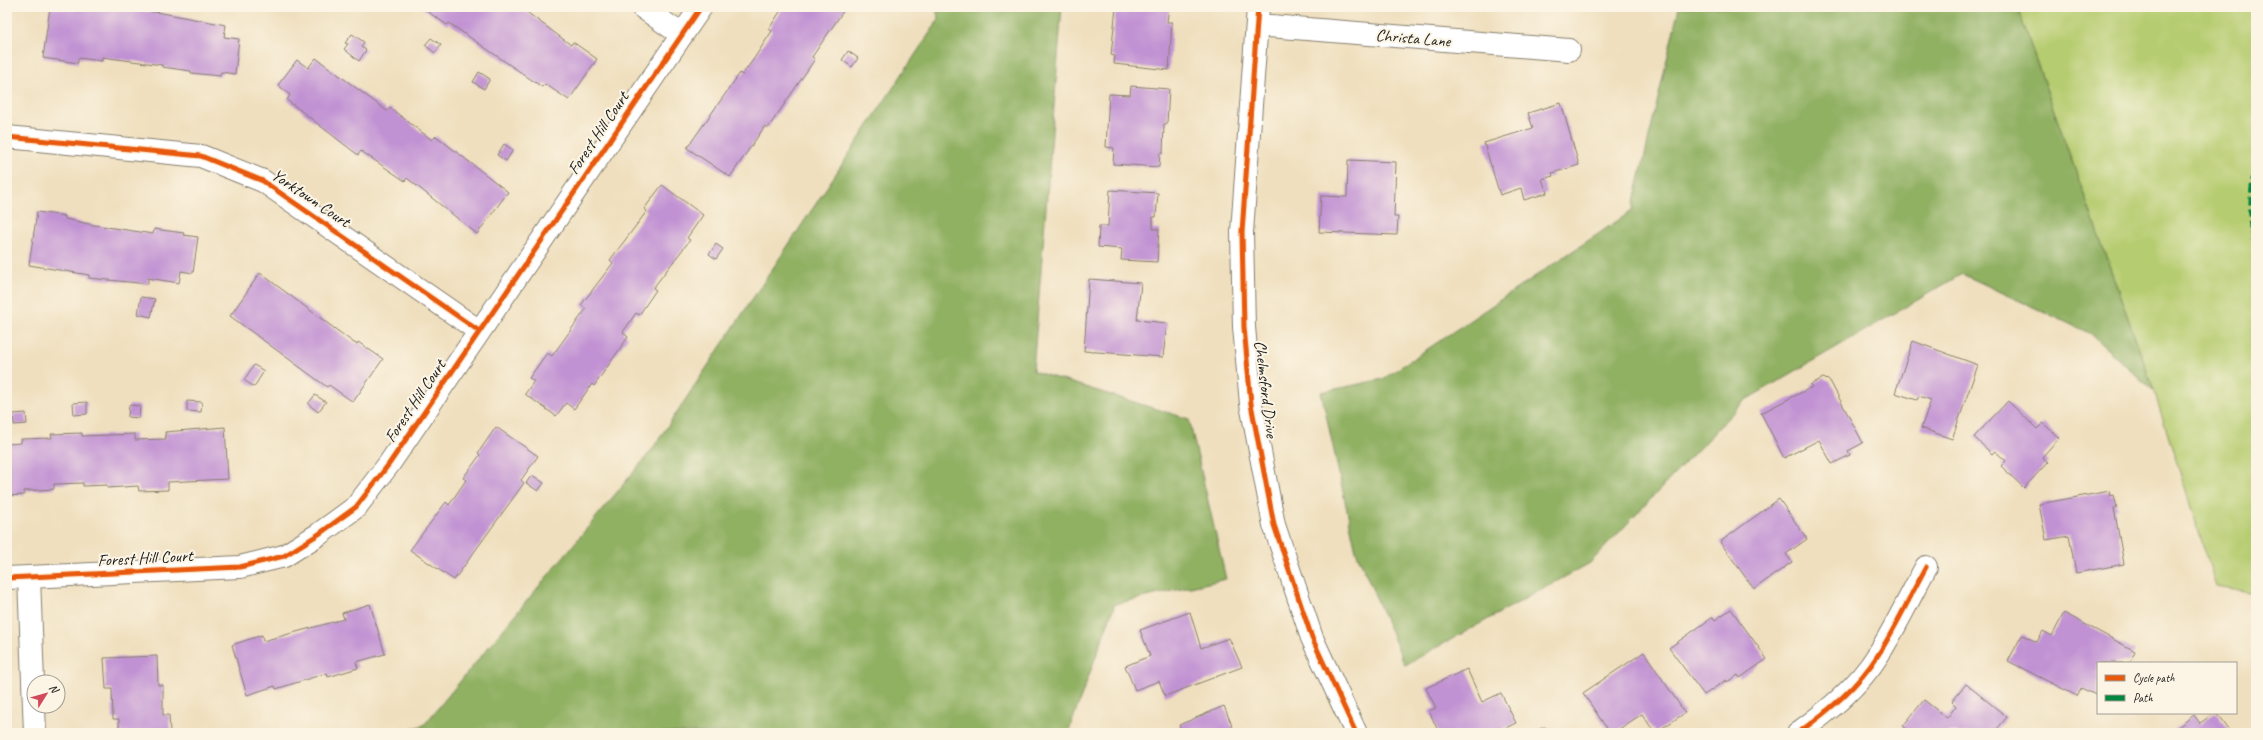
<svg xmlns="http://www.w3.org/2000/svg" width="2263" height="740" viewBox="0 0 2263 740" font-family="Caveat,sans-serif">
	<rect width="100%" height="100%" fill="#fcf5e5"/>
	<filter id="ink" filterUnits="userSpaceOnUse"><feTurbulence type="fractalNoise" baseFrequency=".025" numOctaves="2"/><feDisplacementMap in="SourceGraphic" scale="8" xChannelSelector="R" yChannelSelector="G"/><feConvolveMatrix kernelMatrix="1 2 1 2 8 2 1 2 1" color-interpolation-filters="sRGB"/></filter>
	<filter id="wash" filterUnits="userSpaceOnUse"><feTurbulence type="fractalNoise" baseFrequency=".012" numOctaves="4" result="noise"/><feDisplacementMap in="SourceGraphic" scale="16" xChannelSelector="R" yChannelSelector="G"/><feGaussianBlur stdDeviation="0.9" result="paint"/><feColorMatrix in="noise" values="0 0 0 0 0 0 0 0 0 0 0 0 0 0 0 0 0 1.4 0 .05"/><feComposite in="paint" operator="in"/></filter>
	<g filter="url(#wash)">
		<rect width="100%" height="100%" fill="#efdfbe"/>
		<path fill="#b6cc70" stroke="#697446" d="M2017 7H2256V593L2216 586 2154 391Z"/>
		<path fill="#90b062" stroke="#56663f" d="M935 7H1062L1033 371 1189 419 1226 579 1115 604 1068 733H399L424 725 651 451 939 19Z
			M1679 7H2017L2154 391 2089 333 1962 274 1744 401 1590 563 1405 665 1356 551 1321 392 1383 379 1632 211Z"/>
		<g id="blocks">
			<path fill="#c192d3" d="M50 7 75 10 76 7 104 10V7H112L162 13 226 25 224 37 239 39 235 74 221 72 220 76 191 73V71L162 67V65L102 57V61L78 58V63L43 58Z
				M421 7H520L571 45 573 42 597 59 569 100 545 84 542 87 449 23 447 25Z
				M783 7H846L812 57 815 59 813 62 768 128 765 126 730 177 687 148 740 73 742 75 753 60 772 31 769 29Z
				M1116 7H1169L1167 22H1172L1169 70 1114 64 1115 56 1111 55Z
				M352 34 364 42 361 47 366 50 359 61 344 49 348 44 345 43Z
				M431 38 441 45 435 53 425 45Z
				M848 51 858 58 852 67 842 60Z
				M316 58 387 111 390 108 432 140 436 136 508 192 477 234 407 178 405 181 361 151 358 155 287 100 290 95 278 85 297 60 308 68Z
				M479 72 490 79 484 89 473 82Z
				M1131 86 1169 89 1167 124H1164L1163 153H1160L1159 167 1113 164 1114 148 1106 147 1109 94 1130 95Z
				M1561 103 1579 165 1556 172 1552 173 1553 176 1542 179 1547 193 1524 200 1521 188 1500 195 1484 143 1533 128 1528 113Z
				M504 144 513 150 506 161 497 155Z
				M1348 160 1396 162 1394 217H1398L1397 235 1319 232 1321 196 1347 197Z
				M662 185 703 215 687 238 690 240 653 288 656 290 639 315 636 313 623 332 628 337 594 386 592 384 574 409 566 403 556 416 525 394 534 381 529 378 547 353 552 356 586 309 581 305 613 263 610 260 647 211 644 209Z
				M1110 190 1158 193 1156 217H1153V229H1159L1157 262 1121 260 1122 249 1098 247 1099 226H1108Z
				M37 212 65 216V219L94 225 153 234 154 229 184 233 183 235 198 237 193 273 181 271 179 283 148 278V284L89 278V275L29 265Z
				M716 244 723 249 716 259 709 254Z
				M260 273 354 343 357 344 358 342 383 359 353 402 329 385 327 387 230 316Z
				M1089 279 1141 283 1137 320 1167 323 1163 357 1084 351Z
				M141 297 155 299 151 317 138 314Z
				M1913 341 1978 365 1952 439 1921 428 1931 400 1919 396 1917 400 1895 393Z
				M254 365 264 371 254 387 244 380Z
				M1823 378 1830 381 1863 443 1848 451 1850 455 1832 464 1819 440 1784 458 1761 413 1812 387 1810 385Z
				M315 395 326 402 318 412 308 404Z
				M187 401 202 402 201 412 187 411Z
				M2008 401 2037 429 2043 423 2059 438 2042 457 2048 462 2024 488 2001 466 2006 461 1995 451 1992 454 1974 437Z
				M87 402V414L74 415 73 403Z
				M129 405 140 406 139 418 128 417Z
				M26 413 27 424 14 425 13 414Z
				M225 427 228 479 168 482V490L139 491 138 486 107 488V485L83 486V483L56 484H54V489L24 491V495L7 496V444L21 443V439L52 438 51 434 82 433V436L135 434V440L166 439 165 432Z
				M496 427 538 456 521 480 524 483 454 580 410 550 446 502 449 505 466 480 463 478 480 455 478 453Z
				M532 475 544 483 538 491 526 483Z
				M2110 491 2111 496 2114 495 2117 508H2114L2124 564 2076 573 2069 536 2046 540 2039 504Z
				M1779 499 1807 539 1786 554 1792 562 1754 589 1720 542Z
				M370 604 385 654 356 662 358 668 328 677 327 673 276 689 275 686 247 695 232 645 262 635 263 641 344 619 342 613Z
				M1731 609 1767 659 1740 678 1738 675 1727 682 1726 680 1704 695 1669 648 1713 617 1715 620Z
				M1190 612 1201 648 1229 638 1242 667 1165 696 1159 681 1135 690 1125 666 1150 656 1140 630Z
				M2064 613 2135 651 2129 663H2098V696L2081 688 2077 696 2008 661 2022 635 2037 642 2043 631 2052 636Z
				M1644 652 1685 713 1655 733 1642 714 1613 733H1610L1583 693Z
				M157 656 158 685H163V715H169L170 733H119V719H113L112 689H106L104 658Z
				M1467 669 1482 702 1501 693 1516 723 1495 733H1439L1429 711 1436 708 1426 688Z
				M1966 684 2007 717 1997 729 2002 733H1912L1903 726 1924 700 1947 718 1956 706 1952 702Z
				M1224 706 1235 733H1183L1179 725Z
				M2215 713H2217L2231 733H2176L2174 730 2194 715 2200 723Z
				M1545 727 1549 733H1533Z"/>
		</g>
	</g>
	<g filter="url(#ink)">
		<use href="#blocks" fill-opacity="0" stroke="#867e6d" stroke-width="1"/>
		<g fill="none" stroke-linecap="round" stroke-linejoin="round">
			<defs>
				<path id="street" d="M642 7 682 35
					M1258 7 1242 232 1244 327 1251 404 1274 525 1312 638 1356 733
					M1257 25 1569 50
					M7 137 201 156 263 181 479 331
					M7 578 240 567 284 556 319 534 356 507 389 464 701 7
					M29 578 35 733
					M1798 733C1828 711 1858 687 1878 655 1896 627 1910 596 1926 567"/>
			</defs>
			<use href="#street" stroke="#867e6d" stroke-width="24"/>
			<use href="#street" stroke="#fff" stroke-width="22"/>
			<path stroke="#00873e" stroke-width="4" stroke-dasharray="8 4" stroke-linecap="butt" d="M2256 161C2249 191 2248 221 2256 251"/>
			<defs>
				<path id="cycleway" d="M1258 7 1242 232 1244 327 1251 404 1274 525 1312 638 1356 733
					M7 137 201 156 263 181 479 331
					M7 578 240 567 284 556 319 534 356 507 389 464 701 7
					M1798 733C1828 711 1858 687 1878 655 1896 627 1910 596 1926 567"/>
			</defs>
			<use href="#cycleway" stroke="#fcf5e5" stroke-width="8"/>
			<use href="#cycleway" stroke="#e8590c" stroke-width="5"/>
		</g>
	</g>
	<g text-anchor="middle" dominant-baseline="central" stroke-width="4" stroke-linejoin="round" paint-order="stroke">
		<g font-size="17" fill="#1c1c1c" stroke="#fcf5e5">
			<text transform="translate(1413 38) rotate(5)">Christa Lane</text>
			<text transform="translate(598 133) rotate(-56)">Forest Hill Court</text>
			<text transform="translate(311 198) rotate(34)">Yorktown Court</text>
			<text transform="translate(1266 389) rotate(83)">Chelmsford Drive</text>
			<text transform="translate(415 401) rotate(-56)">Forest Hill Court</text>
			<text transform="translate(145 558) rotate(-3)">Forest Hill Court</text>
		</g>
	</g>
	<rect width="2263" height="740" fill="none" stroke="#fcf5e5" stroke-width="24"/>
	<rect x="2097" y="662" width="140" height="52" fill="#fcf5e5" stroke="#a29e95"/>
	<rect x="2105" y="675" width="20" height="6" fill="#e8590c" stroke="#a29e95"/>
	<text x="2133" y="682" font-size="12" fill="#1c1c1c">Cycle path</text>
	<rect x="2105" y="695" width="20" height="6" fill="#00873e" stroke="#a29e95"/>
	<text x="2133" y="702" font-size="12" fill="#1c1c1c">Path</text>
	<g transform="translate(46 694) rotate(53)"><circle r="19" fill="#fcf5e5" stroke="#a29e95"/>
	<path d="M0-3L7 15L0 10L-7 15Z" fill="#d1495b"/>
	<text y="-6" font-size="11" font-weight="bold" text-anchor="middle" fill="#1c1c1c">N</text>
	</g>
</svg>
